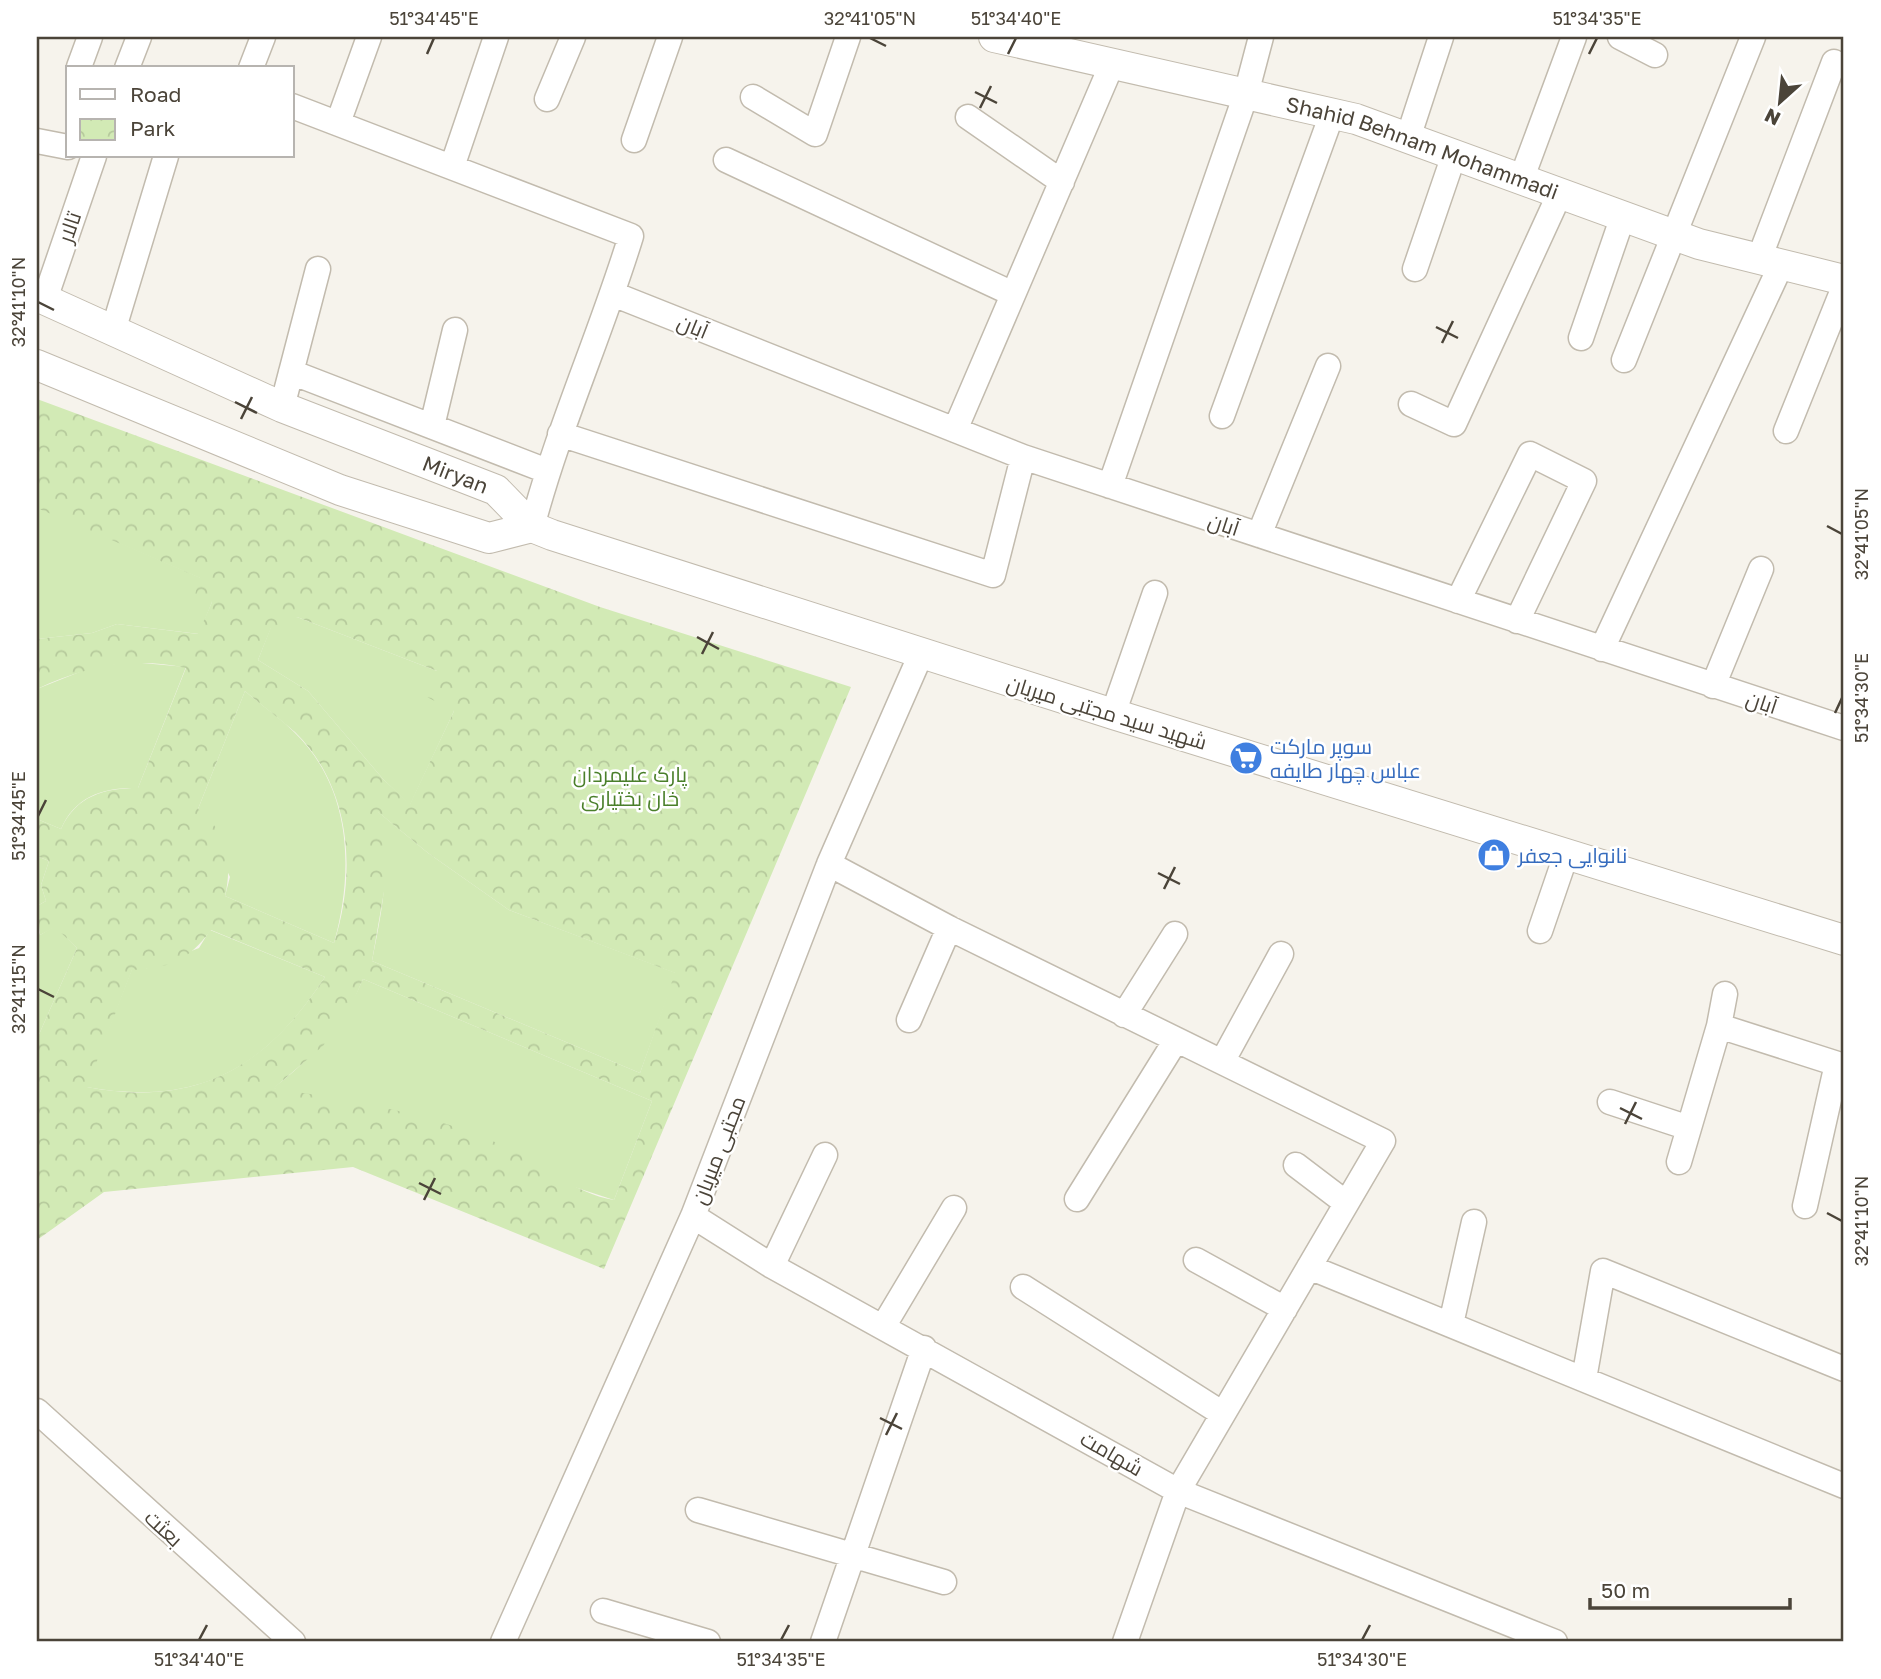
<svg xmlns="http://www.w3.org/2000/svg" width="1881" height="1679" viewBox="0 0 1881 1679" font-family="'Golos Text',Cairo,sans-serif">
	<defs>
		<pattern id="park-crowns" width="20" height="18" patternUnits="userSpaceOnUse" patternTransform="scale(1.75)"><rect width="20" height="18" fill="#d2eab5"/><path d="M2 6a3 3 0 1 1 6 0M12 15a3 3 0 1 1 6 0" fill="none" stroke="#b6ca9c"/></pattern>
	</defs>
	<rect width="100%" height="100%" fill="#f6f3ec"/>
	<path fill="#d2eab5" d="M37 507 201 578 212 602 199 634 117 624 92 633 37 639Z
		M297 617 437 671 454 711 410 805 383 779 308 691 258 660 271 627Z
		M131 662 186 667 138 788C104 787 75 796 61 829L37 819V689L92 667Z
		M245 691C261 705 279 717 294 732 352 788 354 871 334 943L225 896 230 877 198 809Z
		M377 811 428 853 509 910 676 973 640 1073 372 961C382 910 393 861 377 811Z
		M37 856 49 861 41 885 46 901 37 906Z
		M55 926 77 948 37 1039V927L40 935Z
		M210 930 325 977C265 1069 198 1107 86 1087L132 969H145L199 948Z
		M363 979 652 1101 614 1200 273 1088C312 1059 344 1024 363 979Z"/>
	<path fill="url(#park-crowns)" fill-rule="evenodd" d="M37 399 600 607 851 687 604 1269 353 1167 104 1192 37 1240V1039L77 948 55 927 40 935 37 906 46 901 41 885 49 861 37 856V819L61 829C76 796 104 788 138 788L186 668C134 656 84 666 37 689V639L92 633 117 624 198 634 212 602 195 594 200 578 37 508ZM297 617 437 671 427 697 454 711 410 804 383 779 308 691 258 660 271 628 288 634ZM245 691C261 705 279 718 295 732 351 787 357 872 334 943L225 896C233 862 226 830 198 809ZM378 812 428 853 509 910 675 973 640 1073 372 961 386 880V839ZM211 930 325 977C265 1068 197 1108 87 1087L132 970C170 968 188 961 211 930ZM363 979 652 1101 614 1200C575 1194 543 1164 508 1148 436 1113 352 1101 274 1088L323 1046 350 1009Z"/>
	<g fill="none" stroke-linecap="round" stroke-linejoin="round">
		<defs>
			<path id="minor" d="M1620 37 1655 55
				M79 67 90 37
				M127 68 139 37
				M251 68 263 37
				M753 97 815 134 848 37
				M547 99 573 37
				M292 106 631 236C601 334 558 428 532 527
				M968 117 1062 182
				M338 123 369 37
				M1408 138 1441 37
				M634 140 670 37
				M37 141 68 147
				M726 160 1013 294
				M452 167 496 37
				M1521 180 1574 37
				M1759 259 1834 62
				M1415 269 1454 155
				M613 294 1023 457 1844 728
				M45 299 94 156
				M113 331 166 156
				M1581 338 1623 216
				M1624 360 1753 37
				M291 372 547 471
				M1411 404 1454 424 1560 193
				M282 407 318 269
				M1222 416 1332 114
				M432 426 455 330
				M955 430 1112 64
				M1786 431 1844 287
				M560 434 993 575 1023 457
				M1110 486 1246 94 1261 37
				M1259 535 1328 366
				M1458 601 1530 454 1584 481 1517 621
				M1602 649 1781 265
				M1713 686 1761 569
				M1113 714 1155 593
				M829 864 949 928 1383 1141 1178 1491 1125 1642
				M1540 931 1566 855
				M1725 994 1719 1026 1844 1066
				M1124 1015 1175 934
				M909 1020 949 928
				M1222 1062 1281 954
				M1610 1102 1689 1128
				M1679 1162 1719 1026
				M1296 1165 1346 1203
				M1077 1199 1176 1040
				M1805 1206 1837 1064
				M693 1216 772 1266 1178 1491 1555 1642
				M1196 1260 1285 1309
				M772 1266 825 1155
				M1309 1267 1844 1486
				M1023 1287 1223 1414
				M1451 1324 1474 1222
				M883 1327 954 1208
				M1584 1379 1603 1271 1844 1369
				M37 1411 293 1642
				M698 1510 944 1582
				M603 1611 708 1642
				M503 1642 693 1216 829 864 921 654
				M823 1642 924 1348"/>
			<g id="tertiary">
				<path id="s1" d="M994 37 1356 119 1699 244 1844 280"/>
				<path id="s2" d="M37 296 282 407 496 490 532 527 552 535 1113 714 1844 940"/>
				<path d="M37 365 340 490 489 538 532 527"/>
			</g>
		</defs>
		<use href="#minor" stroke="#c2bbae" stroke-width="27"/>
		<use href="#tertiary" stroke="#c2bbae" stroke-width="32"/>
		<use href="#minor" stroke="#fff" stroke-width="24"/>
		<use href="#tertiary" stroke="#fff" stroke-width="30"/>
	</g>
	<path fill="none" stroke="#4b4439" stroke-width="2.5" d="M870 38 886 46M427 54 434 38M1008 54 1016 38M1589 54 1597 38M975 92 997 103M980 108 991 86M38 302 54 310M1436 327 1458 338M1442 343 1453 321M235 402 257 413M241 419 252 397M1827 526 1842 534M697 637 719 649M702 654 713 632M1835 713 1842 698M38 816 46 800M1158 873 1180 884M1164 889 1175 867M38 989 54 997M1620 1108 1642 1119M1625 1124 1636 1102M419 1183 441 1194M424 1200 435 1178M1827 1213 1842 1221M880 1418 902 1429M886 1435 897 1413M199 1640 207 1625M781 1640 789 1625M1362 1640 1370 1625"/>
	<defs>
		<symbol id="supermarket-disc" viewBox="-11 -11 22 22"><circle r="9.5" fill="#3f7fe0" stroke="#fff"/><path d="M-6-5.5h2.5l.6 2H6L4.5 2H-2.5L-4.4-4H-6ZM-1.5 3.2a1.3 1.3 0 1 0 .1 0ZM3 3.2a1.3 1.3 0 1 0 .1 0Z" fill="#fff"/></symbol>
		<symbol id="shop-disc" viewBox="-11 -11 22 22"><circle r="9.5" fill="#3f7fe0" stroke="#fff"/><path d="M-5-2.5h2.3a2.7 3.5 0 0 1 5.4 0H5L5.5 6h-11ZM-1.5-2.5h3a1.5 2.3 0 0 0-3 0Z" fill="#fff"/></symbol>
	</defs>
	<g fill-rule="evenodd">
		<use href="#supermarket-disc" x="1227" y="739" width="38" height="38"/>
		<use href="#shop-disc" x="1475" y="836" width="38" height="38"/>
	</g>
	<g text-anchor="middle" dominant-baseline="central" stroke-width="5" stroke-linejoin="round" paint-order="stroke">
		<g font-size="21" fill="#4b4439" stroke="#fff">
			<text stroke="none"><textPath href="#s1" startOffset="443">Shahid Behnam Mohammadi</textPath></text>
			<text transform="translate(69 227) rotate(-71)">تالار</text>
			<text transform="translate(693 326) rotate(22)">آبان</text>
			<text stroke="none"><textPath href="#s2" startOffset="455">Miryan</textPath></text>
			<text transform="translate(1224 524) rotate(18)">آبان</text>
			<text transform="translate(1762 702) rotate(18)">آبان</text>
			<text transform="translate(1107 712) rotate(17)">شهید سید مجتبی میریان</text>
			<text transform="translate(718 1150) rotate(-69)">مجتبی میریان</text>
			<text transform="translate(1112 1453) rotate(30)">شهامت</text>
			<text transform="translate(164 1528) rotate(43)">بعثت</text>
		</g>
		<g font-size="21" fill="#366cbe" stroke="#fff" text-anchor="start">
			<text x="1270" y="746">سوپر مارکت<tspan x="1270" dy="24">عباس چهار طایفه</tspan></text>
			<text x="1518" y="855">نانوایی جعفر</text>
		</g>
		<g font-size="21" fill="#4a7f2a" stroke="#fff">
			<text x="630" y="774">پارک علیمردان<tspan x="630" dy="24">خان بختیاری</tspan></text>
		</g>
	</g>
	<rect width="1881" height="1679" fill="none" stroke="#ffffff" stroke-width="77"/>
	<rect x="66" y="66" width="228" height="91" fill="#ffffff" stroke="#b7b4b0" stroke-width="2"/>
	<rect x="80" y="89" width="35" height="10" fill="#ffffff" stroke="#b7b4b0" stroke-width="2"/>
	<text x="130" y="102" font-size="21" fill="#4b4439">Road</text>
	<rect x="80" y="119" width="35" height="21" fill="url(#park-crowns)" stroke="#b7b4b0" stroke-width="2"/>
	<text x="130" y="136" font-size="21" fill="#4b4439">Park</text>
	<g transform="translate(1780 102) rotate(207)" stroke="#ffffff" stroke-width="5" paint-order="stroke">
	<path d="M0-5L12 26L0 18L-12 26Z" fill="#4b4439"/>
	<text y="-10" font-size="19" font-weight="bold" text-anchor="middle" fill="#4b4439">N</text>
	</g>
	<path d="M1590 1598v10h200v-10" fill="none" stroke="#4b4439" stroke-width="3.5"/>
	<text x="1601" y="1598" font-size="21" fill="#4b4439" stroke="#ffffff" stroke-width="5" paint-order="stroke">50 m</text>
	<rect x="38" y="38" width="1804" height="1602" fill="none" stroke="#4b4439" stroke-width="2.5"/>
	<g font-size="18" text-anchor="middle" fill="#4b4439">
		<text x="434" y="25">51°34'45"E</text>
		<text x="870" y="25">32°41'05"N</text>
		<text x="1016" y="25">51°34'40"E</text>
		<text x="1597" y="25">51°34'35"E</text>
		<text transform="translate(19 302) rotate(-90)" y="6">32°41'10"N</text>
		<text transform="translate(1862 534) rotate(-90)" y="6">32°41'05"N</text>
		<text transform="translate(1862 698) rotate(-90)" y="6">51°34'30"E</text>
		<text transform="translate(19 816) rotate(-90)" y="6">51°34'45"E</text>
		<text transform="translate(19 989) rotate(-90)" y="6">32°41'15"N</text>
		<text transform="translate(1862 1221) rotate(-90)" y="6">32°41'10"N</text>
		<text x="199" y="1666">51°34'40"E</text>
		<text x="781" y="1666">51°34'35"E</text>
		<text x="1362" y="1666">51°34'30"E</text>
	</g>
</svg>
